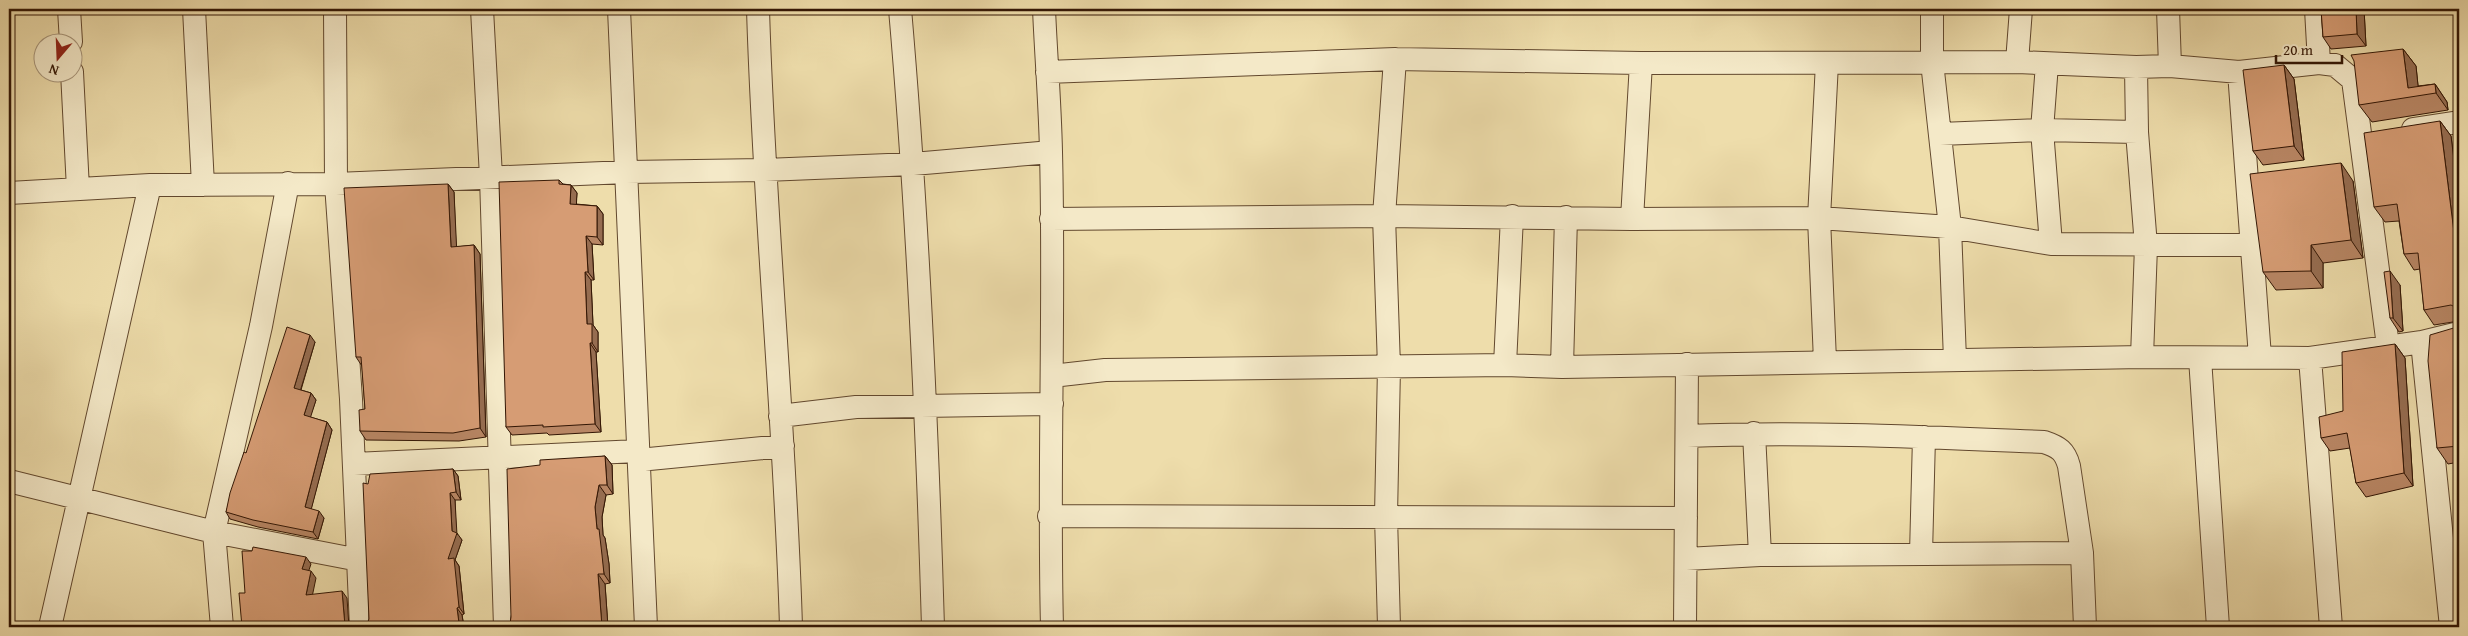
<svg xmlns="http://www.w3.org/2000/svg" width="2468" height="636" viewBox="0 0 2468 636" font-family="'Gentium Book Plus',serif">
	<rect width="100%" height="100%" fill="#eeddab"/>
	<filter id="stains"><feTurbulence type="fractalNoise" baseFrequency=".004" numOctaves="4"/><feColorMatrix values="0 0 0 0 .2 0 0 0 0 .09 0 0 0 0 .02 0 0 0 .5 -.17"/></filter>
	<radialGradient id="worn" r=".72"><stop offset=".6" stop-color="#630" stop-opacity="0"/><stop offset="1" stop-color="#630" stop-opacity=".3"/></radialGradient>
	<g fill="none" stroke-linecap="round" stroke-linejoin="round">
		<defs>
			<path id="street" d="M69 9 71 42
				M194 9 203 185
				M335 9 336 184 351 399 361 627
				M482 9 491 177 505 627
				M619 9 646 627
				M758 9C764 215 785 421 791 627
				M900 9C918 215 927 421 933 627
				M1044 9C1046 56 1050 104 1051 152 1055 310 1048 469 1052 627
				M1932 9V62L1950 227 1955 360
				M2168 9 2170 66
				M2316 9 2319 63
				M2017 62 2021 9
				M2047 64 2042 130 2051 244
				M2136 67 2137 132 2146 246 2142 357
				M72 72 78 189
				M1047 72 1395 59 1641 63 2017 62 2136 67 2170 66 2239 72 2319 63 2335 65 2353 80 2388 346
				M2239 72 2260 357
				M2413 129 2459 122
				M1940 134 2042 130 2137 132
				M9 193 150 185 336 184 627 172 765 170 913 164 1051 152
				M1051 219 1384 216 1632 219 1819 218 1950 227 2051 244 2252 245
				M1632 219 1641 63
				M2422 342 2451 627
				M2200 358 2218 627
				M2310 358 2331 627
				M1825 361 1819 218 1827 63
				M1505 365 1512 216
				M1562 367 1566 217
				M1052 376 1105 370 1505 365 1562 367 2142 357 2310 358 2422 342 2459 333
				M780 416 856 407 1052 404
				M1754 433 1760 555
				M1687 436C1806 431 1925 437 2044 442 2059 447 2065 451 2069 466L2082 553 2085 627
				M639 460 783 446
				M354 464 638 451
				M9 481 214 532 359 560
				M1049 516 1686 518
				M1921 554 1924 437
				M1686 559 1760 555 2082 553
				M50 627 150 185
				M222 627 214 532 261 326 288 183
				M1389 627 1386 516 1389 367 1384 216 1395 59
				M1685 627 1687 364"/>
		</defs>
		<use href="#street" stroke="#62482e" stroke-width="24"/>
		<use href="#street" stroke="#f4e9c8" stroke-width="22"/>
	</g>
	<path fill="#b88664" stroke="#331604" d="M2321 9H2364L2366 46 2331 49 2323 37Z
		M2403 49 2416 66 2418 86 2435 84 2447 102 2448 110 2372 122 2359 105Z
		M2284 65 2294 79 2304 160 2263 165 2253 151Z
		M2440 121 2451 136 2459 200V321L2434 325 2424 310 2420 269 2414 270 2404 254 2399 221 2385 222 2374 207Z
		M559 180 563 184 571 185 577 193 576 204 597 206 603 214V245L592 244 594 280H591L593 325 598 332V352H596L601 432 549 435 547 433 512 435 506 427Z
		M2353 181 2363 258 2323 263V288L2276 290 2263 272Z
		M448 184 454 192 456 247 474 245 480 254 486 437 459 441 366 440 360 431 365 409 362 366 356 357Z
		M2400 285 2403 331 2399 332 2390 318Z
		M2459 323V462L2448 464 2437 448 2457 327Z
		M315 342 301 390 311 393 316 400 310 417 327 422 332 430 311 509 324 518 318 539 258 527 230 519 226 512 246 453Z
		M2395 344 2405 358 2413 486 2366 497 2356 483 2350 448 2330 451 2321 438 2343 411Z
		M605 456 612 465 613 494 606 495 602 517 603 535 605 538 609 564 610 583 605 584 608 627H505L510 624 511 617 540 465Z
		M453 469 458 476 461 500H455L456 533 462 540 455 560 459 566 464 614 462 615 464 627H366L369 619 368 484Z"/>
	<path fill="#966d51" stroke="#331604" d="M2356 9H2364L2366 46 2357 34Z
		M2403 49 2416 66 2419 95 2408 88Z
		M2284 65 2294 79 2304 160 2294 146Z
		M2435 84 2447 102 2448 110 2436 93Z
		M2440 121 2451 136 2459 200V265L2458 264Z
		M2341 163 2353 181 2363 258 2351 240Z
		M448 184 454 192 457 256 451 247Z
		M571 185 577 193 576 212 570 204Z
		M597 206 603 214V245L597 237Z
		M586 236 592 244 594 280 588 272Z
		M474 245 480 254 486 437 480 428Z
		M2311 245 2323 263V288L2311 271Z
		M2390 271 2400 285 2403 331 2393 318Z
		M585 272 591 280 593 325 598 332V352L592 343 587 324Z
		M310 335 315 342 299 395 294 388Z
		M590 343 596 352 601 432 595 424Z
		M2395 344 2405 358 2413 486 2404 473Z
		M311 393 316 400 309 422 304 415Z
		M327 422 332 430 310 514 305 507Z
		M605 456 612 465 613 494 607 485Z
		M453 469 458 476 461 500 456 492Z
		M599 485 606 495 602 517 603 535 605 538 609 564 610 583 604 574 597 529 595 507Z
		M450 493 455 500 457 535V533L462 540 455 560 459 566 464 614 459 607 448 559 452 531Z
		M319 511 324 518 318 539 313 532Z
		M306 557 311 564 307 576 302 569Z
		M311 571 316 578 311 602 306 595Z
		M598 574 605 584 608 627H602Z
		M342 591 347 598 349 627H345V626Z
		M457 608 462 615 464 627H462L459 623Z"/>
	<path fill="#d69c74" stroke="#331604" d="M2321 9H2356L2357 34 2323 37Z
		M2403 49 2408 88 2435 84 2436 93 2359 105 2354 61 2351 55Z
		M2284 65 2294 146 2253 151 2243 70Z
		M2440 121 2458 264 2459 263V312L2457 308 2451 305 2424 310 2418 253 2404 254 2397 204 2374 207 2364 133Z
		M2341 163 2351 240 2311 245V271L2263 272 2250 174Z
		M559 180V184L571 185 570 204 597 206V237L586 236 588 272H585L587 324H592V343H590L595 424 543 427V425L506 427 499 182Z
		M448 184 451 247 474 245 480 428 453 433 360 431 359 410 365 409 361 357H356L344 188Z
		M2390 271 2393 318H2390L2384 272Z
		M2459 323V446L2437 448 2428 361 2430 335 2457 327Z
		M287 327 310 335 294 388 311 393 304 415 327 422 305 507 319 511 313 532 253 520 226 512 230 493 244 452 246 453Z
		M2395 344 2404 473 2356 483 2347 433 2321 438 2319 417 2343 411 2342 352Z
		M605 456 607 485H599L595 507 597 529H599L602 555 604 574H598L602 627H505L510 624 511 617 507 469 540 465V460Z
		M453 469 456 492 450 493 452 531 457 533 448 559 454 558 459 607 457 608 459 623H456V627H366L369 619 363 483 368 484 370 474Z
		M253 547 306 557 302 569 311 571 306 595 342 591 345 626 346 627H242L239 593H245L242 551H252Z"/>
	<rect width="2468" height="636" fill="none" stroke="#eeddab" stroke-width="30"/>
	<rect x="10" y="10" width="2448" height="616" fill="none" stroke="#331604" stroke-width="2.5"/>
	<rect x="15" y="15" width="2438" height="606" fill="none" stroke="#331604"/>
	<g transform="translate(58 58) rotate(199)"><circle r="24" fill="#f4e9c8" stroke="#a7957a"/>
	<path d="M0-4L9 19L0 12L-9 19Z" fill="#8f2418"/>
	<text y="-8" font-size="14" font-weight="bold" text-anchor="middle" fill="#331604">N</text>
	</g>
	<path d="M2276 55v8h66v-8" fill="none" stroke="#331604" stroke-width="2.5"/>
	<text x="2283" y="55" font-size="15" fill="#331604" stroke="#f4e9c8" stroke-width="4" paint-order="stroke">20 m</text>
	<rect width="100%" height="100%" filter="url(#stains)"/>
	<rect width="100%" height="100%" fill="url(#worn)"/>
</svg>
